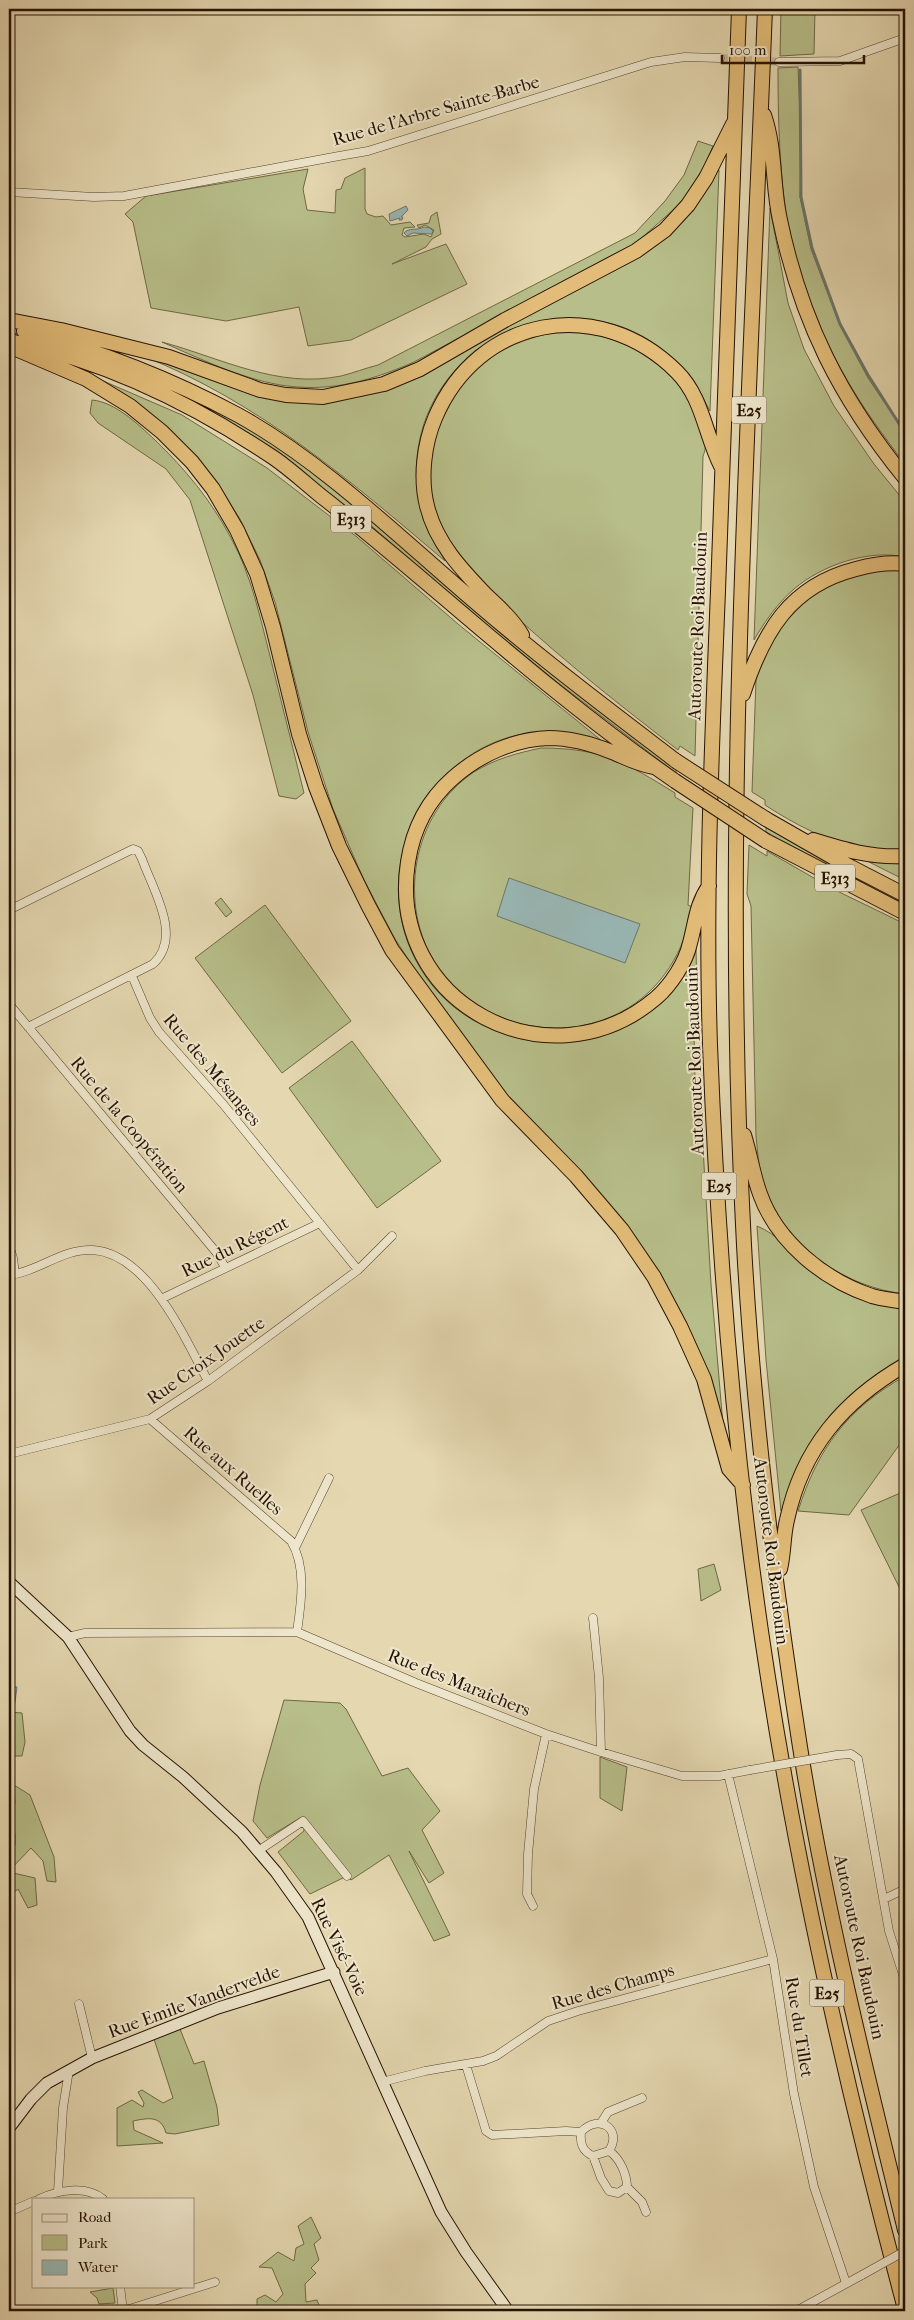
<svg xmlns="http://www.w3.org/2000/svg" width="914" height="2320" viewBox="0 0 914 2320" font-family="'IM FELL French Canon',serif">
	<rect width="100%" height="100%" fill="#e5d8b1"/>
	<filter id="stains"><feTurbulence type="fractalNoise" baseFrequency=".004" numOctaves="4"/><feColorMatrix values="0 0 0 0 .2 0 0 0 0 .09 0 0 0 0 .02 0 0 0 .5 -.17"/></filter>
	<radialGradient id="worn" r=".72"><stop offset=".6" stop-color="#630" stop-opacity="0"/><stop offset="1" stop-color="#630" stop-opacity=".3"/></radialGradient>
	<path fill="#b7be89" stroke="#6e6844" d="M781 9H815L814 54 780 56Z
		M798 67 801 140 800 197 811 249 840 325 868 378 905 433V464C861 407 829 358 806 290 801 278 796 266 793 254 780 193 778 129 778 68Z
		M698 141 713 146 704 167 682 202 636 243 414 362C310 408 260 386 162 342 221 358 278 389 341 376 353 373 366 368 378 365L635 233 665 201 684 175Z
		M365 168V209L367 214 376 217 383 216 391 225 410 222 415 227 404 228 402 235 405 237 424 234 431 237 434 230 425 225 419 228 417 225 429 223 431 216 437 212 441 234 432 239 426 247 392 264 446 244 467 284 351 340 308 346 299 307 226 321 151 308 133 222 125 214 146 196 308 169 303 189 307 210 335 213 336 190 341 189 345 178Z
		M719 170 710 411C693 378 670 349 636 333 615 322 589 318 566 319 467 323 397 413 421 510 425 529 436 545 445 561 352 482 259 402 143 356L251 392 357 396 635 257Z
		M770 208 788 303 804 349 834 406 874 464 905 502V557C869 549 822 565 794 589 778 603 765 621 754 640Z
		M559 331C623 332 670 356 697 416 703 429 709 443 703 456L695 756 680 746 678 750C621 706 565 662 512 613 485 588 447 552 436 516 425 481 430 450 442 416 460 366 509 341 559 331Z
		M9 332C88 350 165 379 236 420 268 438 297 461 327 483L676 767V773L523 656 368 523 279 455 47 345 9 337Z
		M101 380 182 415 267 468 357 537 458 624 602 741C551 724 498 730 456 766 358 850 389 1007 518 1038 549 1045 584 1043 614 1030 624 1025 634 1014 643 1007 655 998 669 989 679 978 686 970 691 958 696 949L697 993 693 994 695 1078 699 1079 711 1284 723 1425 640 1250 507 1099 448 1020 395 939 364 880 333 809 308 732 275 602 260 560 240 519 221 489 196 456 168 428 135 401Z
		M92 400C115 402 138 424 155 440 185 469 211 500 231 538 251 574 260 617 270 656 281 702 293 747 304 793L296 799 279 796 253 695 190 500 166 469 98 423 90 413Z
		M905 570V851C891 850 873 852 859 848 825 840 794 824 765 805V800L752 792 756 680C772 615 836 561 905 570Z
		M541 748C601 748 625 762 675 793V797L693 808 688 905 692 907C686 950 661 991 621 1012 590 1028 557 1032 522 1024 489 1016 456 997 437 967 397 905 411 814 474 772 495 759 517 753 541 748Z
		M766 825 905 900V906L766 832Z
		M749 845 767 856V851L833 889 905 924V1294C845 1287 790 1249 766 1192 759 1174 758 1155 756 1136L751 906 747 894Z
		M869 862 905 864V880Z
		M221 898 232 912 226 917 215 903Z
		M265 905 351 1021 282 1073 195 958Z
		M352 1041 441 1161 377 1208 289 1088Z
		M757 1226C779 1235 789 1251 807 1267 836 1292 868 1302 905 1308V1361L849 1400 781 1511 766 1360Z
		M905 1376V1437L849 1515 798 1511C818 1448 847 1409 905 1376Z
		M905 1491V1599L861 1510Z
		M714 1564 721 1590 701 1601 698 1569Z
		M284 1700 340 1703 346 1709 382 1776 408 1768 440 1811 422 1830 444 1873 429 1883 409 1851 450 1935 434 1941 389 1855 351 1880 347 1876 310 1894 278 1852 304 1831 303 1821 300 1818 267 1838 253 1821 260 1785Z
		M9 1712 22 1713 25 1742 22 1756H9Z
		M600 1757 627 1767 622 1811 600 1798Z
		M14 1785 30 1795 54 1857 56 1882 47 1881 43 1861 31 1848 9 1871V1846L15 1845V1833L9 1831V1809L15 1804Z
		M9 1872 35 1878 37 1905 28 1908 18 1889 11 1895 9 1903Z
		M180 2029 194 2064 204 2061 217 2107 219 2125 175 2134 166 2133C161 2115 148 2118 133 2121L134 2130 163 2143 117 2146V2108L132 2100 143 2107 144 2103 138 2092 142 2090 163 2103 173 2098 154 2039Z
		M311 2217 321 2238 314 2244 319 2260 311 2268 316 2273 305 2284 306 2302 317 2300 319 2305 310 2311H252L257 2308V2299L265 2295 276 2302 283 2294 272 2268 259 2267 278 2252 294 2261 296 2248 304 2244 298 2226Z
		M113 2288 115 2303 99 2304 97 2298 90 2292Z"/>
	<path fill="#99b8b6" stroke="#6b766d" d="M406 206 408 210 401 217H403L402 220H399L400 218 390 221 389 214Z
		M424 227 430 228 433 231 432 234 413 233 407 236 404 233C409 227 417 231 424 227Z
		M509 878 640 924 625 963 497 916Z
		M9 1686 17 1687 14 1709 9 1708Z"/>
	<g fill="none" stroke-linecap="round" stroke-linejoin="round">
		<path stroke="#6b766d" stroke-width="3" d="M800 70 801 197 812 248 840 324 868 375 905 433"/>
		<path stroke="#c8ba96" stroke-width="8" stroke-dasharray="8 4" stroke-linecap="butt" d="M720 58 779 62"/>
		<defs>
			<path id="street" d="M779 62 840 61 905 38
				M9 192 94 197 124 196 339 156 368 151 651 62 685 57 720 58
				M9 910 133 849 138 851 142 859C153 890 183 937 153 964L28 1027
				M132 976 150 1018 159 1032 223 1104 358 1270
				M9 1004 216 1252 225 1267
				M9 1245 13 1258 15 1274
				M9 1275C38 1272 63 1248 93 1250 149 1254 185 1339 208 1381
				M163 1298 320 1223
				M150 1419 291 1541C307 1567 301 1604 297 1632
				M9 1454 150 1419 208 1381 358 1270 392 1236
				M295 1548 329 1478
				M593 1618 599 1678 601 1752
				M68 1637 85 1633 297 1632 416 1683 546 1734 601 1752 682 1776H719L750 1770
				M837 1755 851 1754 858 1759 889 1931 905 1981
				M728 1774 773 1959 794 2094 814 2187 846 2283
				M258 1851 303 1821 347 1876
				M884 1899 905 1889
				M533 1906 527 1894 528 1854 534 1789 546 1734
				M79 2004 92 2058
				M466 2065 486 2131 492 2135 566 2131 581 2132C580 2143 582 2151 593 2156L609 2151C623 2129 599 2113 581 2132
				M382 2082 425 2071 483 2061 496 2056 548 2021 578 2011 773 1959
				M601 2123 608 2112 642 2098
				M593 2156 601 2178 609 2191 618 2193 627 2187C627 2175 620 2158 609 2151
				M627 2187 642 2202 646 2212
				M58 2191 63 2108 69 2070
				M39 2199C58 2190 86 2185 103 2199
				M9 2212 34 2201
				M120 2286 123 2311
				M123 2311 215 2282
				M796 2311 862 2275"/>
			<path id="secondary" d="M9 1582 68 1637 130 1731 143 1745 183 1777 242 1832 276 1872 308 1917 441 2212 466 2252 508 2311
				M9 2128 31 2099 47 2083 92 2058 218 2008 334 1972"/>
			<path id="highway" d="M739 9C732 203 725 397 718 591 712 742 705 894 710 1045 718 1254 735 1465 767 1671 800 1886 849 2099 905 2309
				M765 9C749 420 722 833 744 1245 753 1412 774 1581 800 1747 826 1910 866 2071 905 2230
				M764 115C776 150 772 185 780 220 801 321 840 398 905 478
				M9 320 61 330 169 357 260 390 286 395 323 397 384 384 420 369 505 320 636 251 665 230 688 205 706 178 733 124
				M24 331C99 351 169 378 238 415 323 462 400 538 474 601 539 657 608 709 676 761
				M14 342C108 362 195 405 274 458 290 469 305 483 321 496 362 528 402 562 442 596 517 660 594 725 675 781
				M9 346 86 379 130 406 162 432 192 462 213 489 237 530 257 574 273 627 299 734 316 787 339 846 368 905 392 950 502 1100 576 1176 622 1230 654 1277 680 1326 704 1379 729 1469 743 1485
				M522 635C513 620 500 608 487 596 462 570 436 543 427 506 420 478 424 444 435 418 478 316 599 294 677 372 703 398 705 435 721 466
				M743 694C763 633 789 586 856 569 871 565 889 562 905 564
				M654 767C637 764 627 758 612 752 592 744 571 738 549 738 514 739 479 755 453 778 428 800 413 829 408 862 386 1003 549 1089 656 998 671 985 686 962 690 943 696 921 696 905 709 886
				M766 819 843 863 905 895
				M813 840C845 850 872 858 905 856
				M766 841 905 913
				M744 1135C750 1154 753 1175 760 1194 777 1242 824 1280 872 1296 882 1299 894 1300 905 1302
				M780 1569C784 1553 783 1536 787 1520 802 1449 843 1401 905 1365"/>
		</defs>
		<use href="#street" stroke="#55442c" stroke-width="9"/>
		<use href="#secondary" stroke="#251200" stroke-width="13"/>
		<use href="#highway" stroke="#251200" stroke-width="16"/>
		<use href="#street" stroke="#eee6cc" stroke-width="8"/>
		<use href="#secondary" stroke="#eee6cc" stroke-width="11"/>
		<use href="#highway" stroke="#e2bc78" stroke-width="14"/>
		<defs>
			<path id="street-bridge" d="M750 1770 837 1755
				M862 2275 905 2251"/>
			<path id="highway-bridge" d="M676 761 766 819
				M675 781 766 841"/>
		</defs>
		<use href="#street-bridge" stroke="#55442c" stroke-width="9" stroke-linecap="butt"/>
		<use href="#highway-bridge" stroke="#251200" stroke-width="16" stroke-linecap="butt"/>
		<use href="#street-bridge" stroke="#eee6cc" stroke-width="8"/>
		<use href="#highway-bridge" stroke="#e2bc78" stroke-width="14"/>
	</g>
	<g text-anchor="middle" dominant-baseline="central" stroke-width="4" stroke-linejoin="round" paint-order="stroke">
		<g fill="#eee6cc" stroke="#61523d" stroke-width="1">
			<rect x="731.5" y="396.5" width="35" height="27" rx="4"/>
			<rect x="331" y="505.5" width="40" height="27" rx="4"/>
			<rect x="815" y="864.5" width="40" height="27" rx="4"/>
			<rect x="701.5" y="1172.5" width="35" height="27" rx="4"/>
			<rect x="809.5" y="1979.5" width="35" height="27" rx="4"/>
		</g>
		<g font-size="16" font-weight="bold" fill="#251200">
			<text x="749" y="410">E25</text>
			<text x="351" y="519">E313</text>
			<text x="835" y="878">E313</text>
			<text x="719" y="1186">E25</text>
			<text x="827" y="1993">E25</text>
		</g>
		<g font-size="18" fill="#251200" stroke="#eee6cc">
			<text transform="translate(436 111) rotate(-16)">Rue de l'Arbre Sainte-Barbe</text>
			<text transform="translate(698 626) rotate(-88)">Autoroute Roi Baudouin</text>
			<text transform="translate(695 1061) rotate(-92)">Autoroute Roi Baudouin</text>
			<text transform="translate(212 1070) rotate(50)">Rue des Mésanges</text>
			<text transform="translate(129 1125) rotate(50)">Rue de la Coopération</text>
			<text transform="translate(235 1247) rotate(-26)">Rue du Régent</text>
			<text transform="translate(206 1361) rotate(-35)">Rue Croix Jouette</text>
			<text transform="translate(233 1471) rotate(41)">Rue aux Ruelles</text>
			<text transform="translate(771 1551) rotate(83)">Autoroute Roi Baudouin</text>
			<text transform="translate(459 1683) rotate(22)">Rue des Maraîchers</text>
			<text transform="translate(339 1947) rotate(64)">Rue Visé-Voie</text>
			<text transform="translate(859 1947) rotate(78)">Autoroute Roi Baudouin</text>
			<text transform="translate(613 1987) rotate(-16)">Rue des Champs</text>
			<text transform="translate(194 2002) rotate(-20)">Rue Emile Vandervelde</text>
			<text transform="translate(799 2027) rotate(81)">Rue du Tillet</text>
		</g>
	</g>
	<rect width="914" height="2320" fill="none" stroke="#e5d8b1" stroke-width="30"/>
	<rect x="10" y="10" width="894" height="2300" fill="none" stroke="#251200" stroke-width="2.5"/>
	<rect x="15" y="15" width="884" height="2290" fill="none" stroke="#251200"/>
	<rect x="32" y="2198" width="162" height="90" fill="#eee6cc" stroke="#9e917a"/>
	<rect x="42" y="2214" width="25" height="8" fill="#eee6cc" stroke="#9e917a"/>
	<text x="78" y="2222" font-size="15" fill="#251200">Road</text>
	<rect x="42" y="2235" width="25" height="15" fill="#b7be89" stroke="#9e917a"/>
	<text x="78" y="2248" font-size="15" fill="#251200">Park</text>
	<rect x="42" y="2260" width="25" height="15" fill="#99b8b6" stroke="#9e917a"/>
	<text x="78" y="2272" font-size="15" fill="#251200">Water</text>
	<path d="M722 55v8h142v-8" fill="none" stroke="#251200" stroke-width="2.5"/>
	<text x="729" y="55" font-size="15" fill="#251200" stroke="#eee6cc" stroke-width="4" paint-order="stroke">100 m</text>
	<rect width="100%" height="100%" filter="url(#stains)"/>
	<rect width="100%" height="100%" fill="url(#worn)"/>
</svg>
